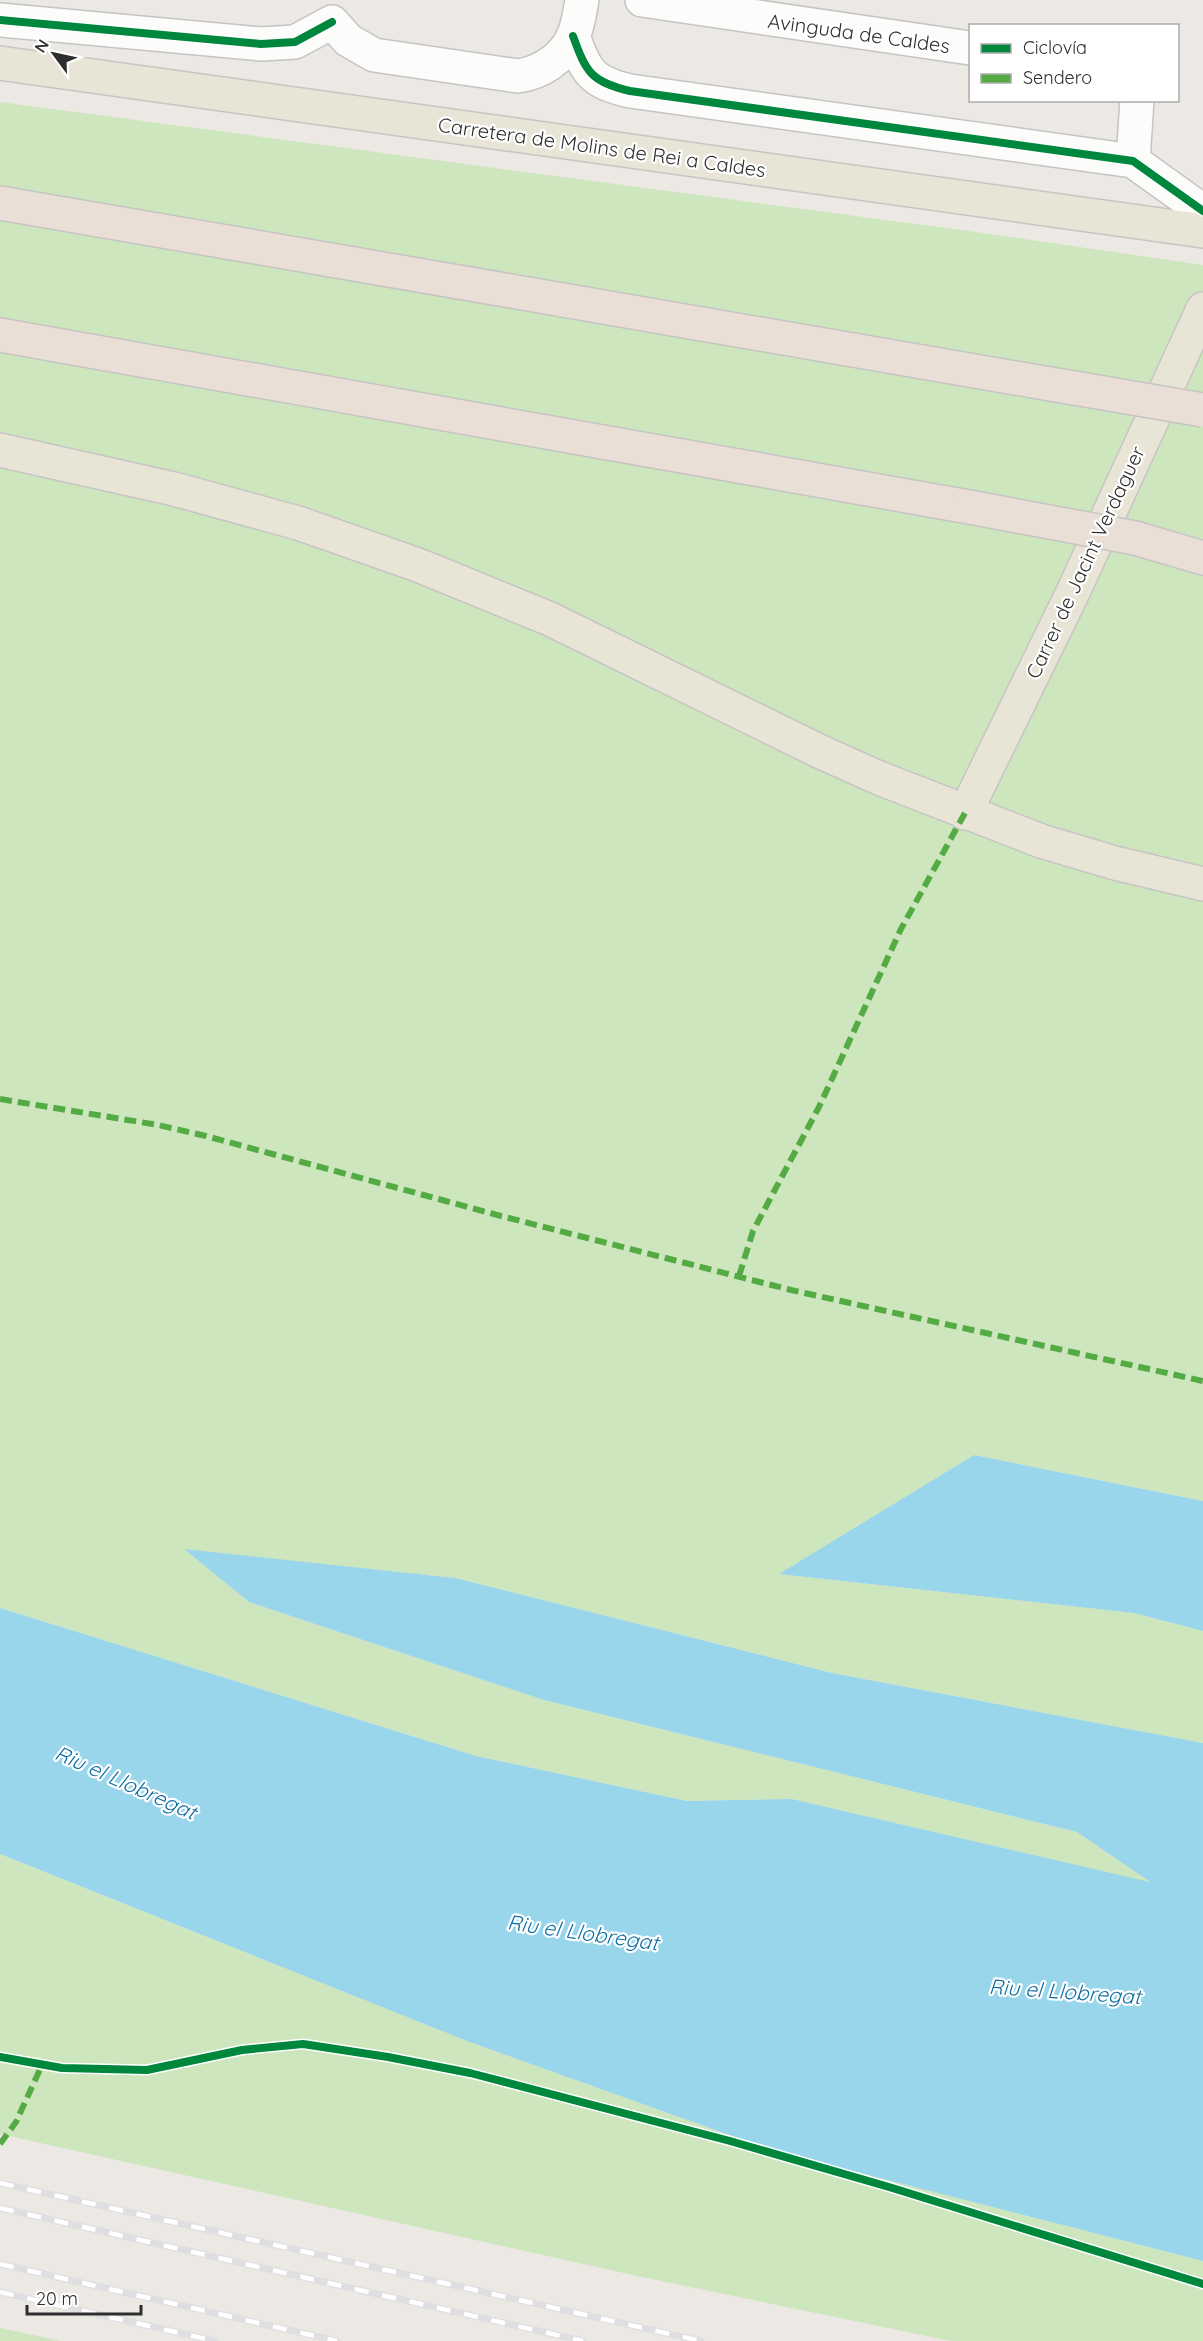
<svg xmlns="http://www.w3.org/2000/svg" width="1203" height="2341" viewBox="0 0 1203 2341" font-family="Quicksand,sans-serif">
	<rect width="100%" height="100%" fill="#ece8e4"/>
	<path fill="#cee6be" d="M0 102 976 232 1203 265V1501L974 1455 780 1574 1134 1613 1203 1631V1743L832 1673 455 1578 185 1550 249 1602 544 1700 1077 1832 1151 1883 792 1799 687 1801 476 1756 0 1608Z
		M0 1854 467 2041 774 2151 1203 2261V2341H951L637 2276 0 2134Z
		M0 2328 61 2341H0Z"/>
	<path fill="#99d6ec" d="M974 1455 1203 1501V1631L1134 1613 779 1574Z
		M184 1549 455 1578 832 1673 1203 1743V2261L774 2151 467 2041 0 1854V1608L476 1756 687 1801 792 1799 1150 1882 1077 1832 544 1700 249 1602Z"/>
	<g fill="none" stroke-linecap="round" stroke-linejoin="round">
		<defs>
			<path id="minor" d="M642 0 970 48
				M0 20 261 44 295 42 332 22
				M332 22 348 40 374 55 518 76C541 73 563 58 573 37 578 26 580 11 582 0
				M573 36C586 72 591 82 630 91L1133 161 1203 211
				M1133 161 1137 100"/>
			<path id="major" d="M0 63 1203 231
				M0 450 174 489 298 523 418 565 550 619 821 752 879 778 1041 841 1115 863 1203 884
				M965 813 1074 590 1203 309"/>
			<path id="highway" d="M0 203 1033 381
				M0 335 969 507
				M1135 538 1203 558"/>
		</defs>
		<use href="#minor" stroke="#c5c4c5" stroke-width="36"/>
		<use href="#major" stroke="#c6c5c4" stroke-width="36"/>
		<use href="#highway" stroke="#c6c5c4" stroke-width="36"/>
		<use href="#minor" stroke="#fcfcfb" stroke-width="33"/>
		<use href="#major" stroke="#e8e4d6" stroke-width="33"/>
		<use href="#highway" stroke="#eadfd6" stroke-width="33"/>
		<defs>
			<path id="rail" d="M0 2183 701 2341
				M0 2208 583 2341
				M0 2264 337 2341
				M0 2292 215 2341"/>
		</defs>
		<use href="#rail" stroke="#dfdfe1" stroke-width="7"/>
		<use href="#rail" stroke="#fff" stroke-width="4.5" stroke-dasharray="14" stroke-linecap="butt"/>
		<defs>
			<path id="highway-bridge" d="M1033 381 1203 410
				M969 507 1135 538"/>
		</defs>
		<use href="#highway-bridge" stroke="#c6c5c4" stroke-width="36" stroke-linecap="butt"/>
		<use href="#highway-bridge" stroke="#eadfd6" stroke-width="33"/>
		<path stroke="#54ab44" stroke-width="6" stroke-dasharray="12 6" stroke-linecap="butt" d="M0 1099 158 1125 206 1136 501 1216 791 1290 1203 1381
			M739 1276 753 1231 819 1107 901 929 965 813
			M0 2144 16 2122 42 2065"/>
		<defs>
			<path id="cycleway" d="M0 20 261 44 295 42 332 22
				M573 36C586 72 591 82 630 91L1133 161 1203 211
				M0 2057 62 2068 147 2070 242 2050 303 2044 388 2057 470 2073 730 2141 889 2187 1203 2284"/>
		</defs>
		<use href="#cycleway" stroke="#fff" stroke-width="11"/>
		<use href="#cycleway" stroke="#00873e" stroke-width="8"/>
	</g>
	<g text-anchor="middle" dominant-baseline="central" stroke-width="4.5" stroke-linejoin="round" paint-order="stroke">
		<g font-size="20" fill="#2e2e2e" stroke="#fff">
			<text transform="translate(859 33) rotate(8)">Avinguda de Caldes</text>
			<text transform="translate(602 147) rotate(8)">Carretera de Molins de Rei a Caldes</text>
			<text transform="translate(1085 562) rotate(-65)">Carrer de Jacint Verdaguer</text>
		</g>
		<g font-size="21" font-style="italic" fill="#0d6fa3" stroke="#fff">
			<text transform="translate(126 1782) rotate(24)">Riu el Llobregat</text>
			<text transform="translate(583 1932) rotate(8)">Riu el Llobregat</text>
			<text transform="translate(1065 1991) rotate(4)">Riu el Llobregat</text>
		</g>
	</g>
	<rect x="969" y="24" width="210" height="78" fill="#ffffff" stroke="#ababab" stroke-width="1.5"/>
	<rect x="981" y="44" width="30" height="9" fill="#00873e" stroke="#ababab" stroke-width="1.5"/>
	<text x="1023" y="54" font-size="18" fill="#2e2e2e">Ciclovía</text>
	<rect x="981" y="74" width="30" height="9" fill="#54ab44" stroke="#ababab" stroke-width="1.5"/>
	<text x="1023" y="84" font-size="18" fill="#2e2e2e">Sendero</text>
	<g transform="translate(54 54) rotate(303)" stroke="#ffffff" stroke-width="4.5" paint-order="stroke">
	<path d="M0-4.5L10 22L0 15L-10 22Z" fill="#2e2e2e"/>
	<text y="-9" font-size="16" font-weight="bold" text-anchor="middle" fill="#2e2e2e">N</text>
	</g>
	<path d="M27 2305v9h114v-9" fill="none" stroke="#2e2e2e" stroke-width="3"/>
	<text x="36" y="2305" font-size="18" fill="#2e2e2e" stroke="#ffffff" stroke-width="4.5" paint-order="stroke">20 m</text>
</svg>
